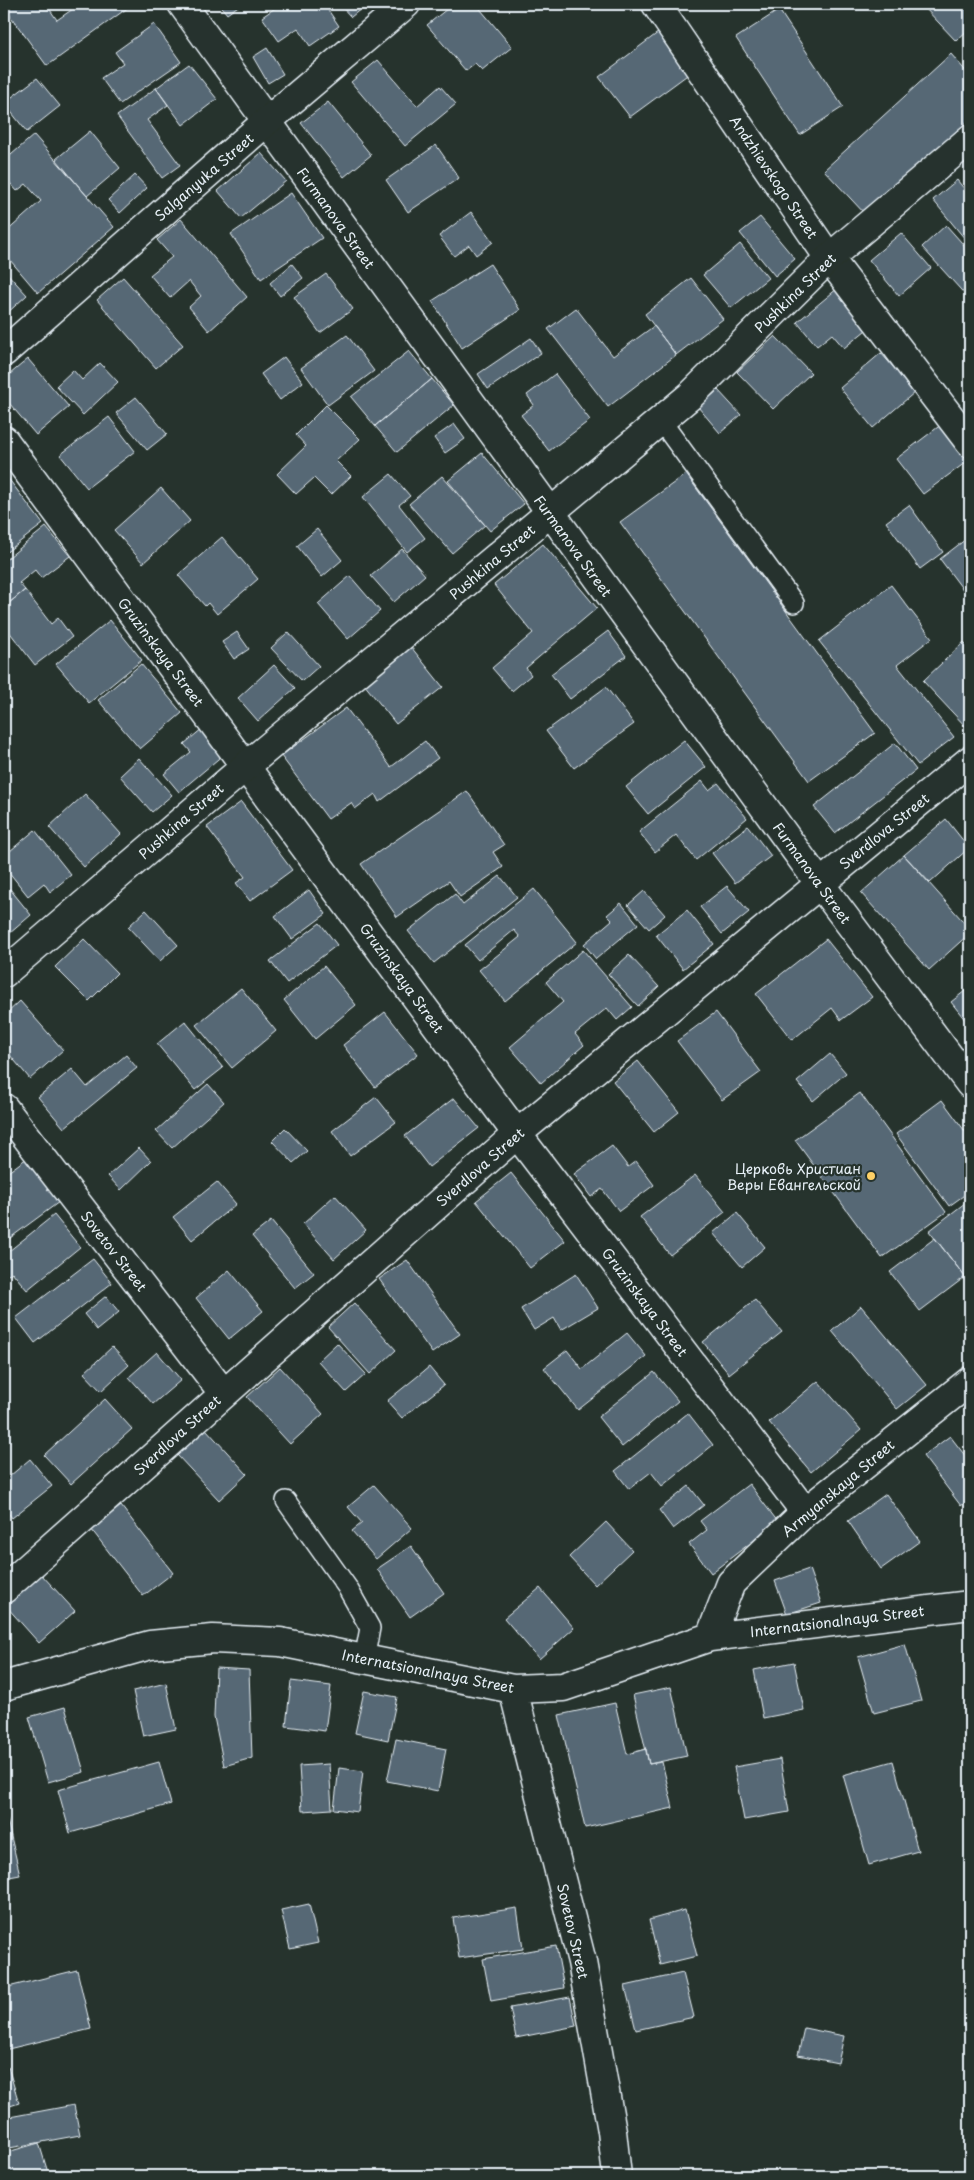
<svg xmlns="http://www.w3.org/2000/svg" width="974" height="2180" viewBox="0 0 974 2180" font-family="'Playpen Sans',sans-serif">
	<rect width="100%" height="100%" fill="#26332d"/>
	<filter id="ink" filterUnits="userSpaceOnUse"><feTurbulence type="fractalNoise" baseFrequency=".02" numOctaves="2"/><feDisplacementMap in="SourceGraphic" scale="10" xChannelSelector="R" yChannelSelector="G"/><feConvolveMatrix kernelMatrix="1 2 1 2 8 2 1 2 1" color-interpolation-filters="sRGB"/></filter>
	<g filter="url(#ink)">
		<path fill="#576874" stroke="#e8f1f8" d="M14 4H46L57 20 80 4H133L47 66 6 10Z
			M219 4H241L227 14Z
			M281 4H324L339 26 310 46 298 28 279 41 262 17Z
			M339 4H367L351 17Z
			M453 4H476L512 47 482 71 475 64 466 71 427 25Z
			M925 4H964L970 10V28L956 41 923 6Z
			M779 10 843 107 800 135 736 38Z
			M154 24 181 62 120 104 101 78 123 63 115 52Z
			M659 32 690 73 630 117 599 77Z
			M267 48 283 74 268 83 253 57Z
			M951 54 970 76V119L865 214 824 170Z
			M378 60 417 106 440 86 456 104 405 146 351 82Z
			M189 64 217 99 183 125 156 88Z
			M37 78 60 106 27 132 4 103Z
			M156 88 168 105 147 120 180 165 162 178 117 116Z
			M328 102 371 155 344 177 301 123Z
			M90 131 120 168 87 196 56 159Z
			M34 135 114 227 38 293 4 253V234L41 201 26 184 17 191 4 176V161Z
			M436 145 459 178 408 212 386 180Z
			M261 153 286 181 241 218 218 191Z
			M135 175 147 188 120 213 108 200Z
			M957 180 970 196V245L933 200Z
			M291 193 322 238 261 279 231 234Z
			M471 212 493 242 476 255 469 245 454 256 439 236Z
			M760 217 795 259 775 276 740 233Z
			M181 219 247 297 209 331 189 307 201 296 189 281 170 298 150 275 172 257 157 240Z
			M946 225 970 252V300L922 247Z
			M901 233 931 268 899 296 869 260Z
			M740 244 768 278 731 308 703 275Z
			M292 264 303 278 280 296 270 283Z
			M490 264 520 310 462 348 432 301Z
			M4 270 27 295 4 316Z
			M326 274 353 309 320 333 294 297Z
			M123 277 183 345 156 368 97 300Z
			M691 278 723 319 676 355 645 314Z
			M838 288 871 326 844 348 832 334 817 346 797 322Z
			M576 308 613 356 654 326 676 355 608 407 548 329Z
			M347 335 374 371 328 405 301 368Z
			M775 336 811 373 773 409 737 372Z
			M531 338 541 353 488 389 478 374Z
			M409 351 432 379 375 426 351 397Z
			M881 353 915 392 873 428 840 388Z
			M284 357 303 382 280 400 261 374Z
			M28 359 69 407 36 435 4 397V379Z
			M100 363 118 382 83 415 56 386 73 370 82 380Z
			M555 374 590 420 549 451 521 415 534 405 527 395Z
			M432 379 454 405 397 452 375 426Z
			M718 390 741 415 720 433 698 407Z
			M136 397 167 434 147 450 116 413Z
			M326 405 360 439 336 461 351 476 331 495 314 478 296 494 277 474 306 446 296 435Z
			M109 417 135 451 87 488 60 455Z
			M454 424 465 439 445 453 434 438Z
			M942 424 969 460 923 494 896 459Z
			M482 453 524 504 490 531 448 481Z
			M4 473 43 524 4 554Z
			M391 474 410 496 399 505 425 538 407 552 363 497Z
			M686 474 875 733 809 781 620 522Z
			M442 476 485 525 452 553 409 504Z
			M161 488 190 521 143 563 114 530Z
			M909 505 943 552 920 569 886 522Z
			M46 527 70 556 41 578 35 570 19 583 25 590 4 607V561Z
			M317 529 342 560 322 577 297 546Z
			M970 536V592L967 595 940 559Z
			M222 537 258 579 217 614 208 603 205 606 178 575Z
			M543 544 597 608 526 668 531 675 512 691 492 668 533 633 494 585Z
			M402 549 425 575 394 602 371 576Z
			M350 576 380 611 348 639 318 604Z
			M891 585 932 638 897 665 954 737 918 765 819 641Z
			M25 590 51 624 58 618 72 637 35 665 4 625V607Z
			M110 620 142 660 89 703 56 664Z
			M608 631 626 656 570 699 551 674Z
			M237 632 249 649 234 659 222 642Z
			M288 632 319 666 302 681 271 648Z
			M964 642 970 649V725L967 728 923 681Z
			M411 647 443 687 396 724 364 684Z
			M141 664 182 713 140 749 98 700Z
			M274 665 295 688 258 721 238 698Z
			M606 687 634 724 574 768 546 731Z
			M346 708 391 767 425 741 438 758 379 802 375 794 355 809 351 803 328 819 281 756Z
			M203 728 224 754 179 792 164 774 191 752 184 744Z
			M684 740 706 767 648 814 626 787Z
			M895 743 916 770 835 833 814 807Z
			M139 758 172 795 152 812 120 776Z
			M702 781 709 790 718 783 747 818 696 860 676 835 655 852 639 832Z
			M467 791 504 845 493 852 503 867 460 897 449 881 397 917 361 864Z
			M85 794 121 834 84 867 49 827Z
			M241 802 292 870 250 901 236 883 245 877 207 827Z
			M946 819 969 848 930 883 904 855Z
			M748 826 771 856 735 883 712 853Z
			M35 830 71 875 50 892 44 883 28 896 4 866V856Z
			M904 855 970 929V933L929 970 861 893Z
			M500 876 517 897 434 963 408 931 455 894 463 905Z
			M727 886 749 912 722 934 700 907Z
			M10 889 31 915 9 934 4 928V894Z
			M534 889 577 942 505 1001 479 970 520 937 514 930 478 960 465 945Z
			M309 890 326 914 292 939 275 916Z
			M644 891 665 915 649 929 628 905Z
			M621 903 638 924 596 959 584 944 612 920 607 915Z
			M146 910 178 945 160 961 128 927Z
			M687 910 714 944 683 969 656 935Z
			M320 923 337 945 287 983 270 961Z
			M84 939 117 973 89 1001 55 967Z
			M826 939 872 997 841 1020 832 1008 792 1040 756 994Z
			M583 950 632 1007 617 1020 607 1008 575 1034 584 1045 541 1083 510 1047 563 1002 546 982Z
			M629 955 659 987 638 1006 608 974Z
			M324 966 356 1005 315 1039 284 1000Z
			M970 987V1026L951 1002Z
			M241 988 276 1031 232 1068 196 1025Z
			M20 1001 63 1050 30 1079 4 1048V1016Z
			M385 1012 418 1054 375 1087 343 1045Z
			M716 1012 761 1072 722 1100 677 1041Z
			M185 1021 223 1068 195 1090 157 1044Z
			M830 1054 846 1073 813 1101 797 1082Z
			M126 1055 137 1068 64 1128 38 1097 72 1069 87 1087Z
			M638 1061 679 1112 654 1132 613 1081Z
			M208 1084 224 1102 172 1148 156 1131Z
			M860 1093 946 1212 882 1258 795 1140Z
			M376 1097 396 1122 350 1156 332 1131Z
			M454 1098 479 1128 429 1167 405 1136Z
			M942 1100 970 1138V1191L949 1206 896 1134Z
			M285 1128 307 1151 293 1163 272 1141Z
			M612 1146 628 1167 636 1161 654 1185 619 1211 602 1189 591 1197 574 1174Z
			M139 1148 151 1161 121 1190 108 1176Z
			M27 1158 59 1202 6 1241 4 1237V1175Z
			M511 1173 565 1241 530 1268 476 1201Z
			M695 1175 725 1212 670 1255 640 1217Z
			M217 1182 236 1204 192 1240 173 1217Z
			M335 1195 366 1230 334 1259 303 1224Z
			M970 1199V1283L929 1231Z
			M737 1213 765 1247 742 1267 713 1233Z
			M54 1215 80 1247 27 1290 12 1272 4 1278V1255Z
			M271 1221 314 1273 295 1288 252 1236Z
			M935 1238 965 1277 920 1311 890 1272Z
			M93 1259 112 1283 35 1343 16 1318Z
			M407 1260 460 1334 432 1353 379 1279Z
			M229 1270 263 1311 229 1339 196 1298Z
			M576 1274 598 1308 561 1330 554 1318 534 1330 521 1309Z
			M106 1296 119 1312 97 1330 84 1314Z
			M755 1300 782 1332 729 1374 703 1342Z
			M354 1303 396 1350 370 1374 328 1327Z
			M861 1306 927 1385 897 1409 832 1331Z
			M627 1333 646 1356 578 1410 544 1368 567 1350 582 1369Z
			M337 1343 366 1374 346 1392 318 1361Z
			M112 1347 129 1365 101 1391 84 1373Z
			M157 1352 181 1380 153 1404 129 1377Z
			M280 1367 323 1414 290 1444 247 1397Z
			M429 1367 444 1385 402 1418 387 1401Z
			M654 1372 678 1401 622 1447 598 1417Z
			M818 1381 861 1430 811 1472 769 1422Z
			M105 1399 132 1429 71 1484 44 1455Z
			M688 1413 713 1445 662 1486 651 1472 629 1489 615 1471Z
			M206 1429 247 1474 219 1500 177 1455Z
			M950 1436 970 1462V1499L961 1506 923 1456Z
			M30 1459 52 1486 12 1518 4 1508V1481Z
			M749 1484 778 1522 711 1573 689 1544 707 1530 700 1521Z
			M374 1485 412 1528 376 1559 352 1531 362 1523 348 1507Z
			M689 1486 704 1505 673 1529 659 1510Z
			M886 1494 920 1541 881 1569 848 1521Z
			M121 1506 173 1573 143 1596 91 1529Z
			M606 1522 632 1550 595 1585 569 1557Z
			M411 1546 444 1593 410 1617 377 1569Z
			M809 1569 821 1603 787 1614 775 1581Z
			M41 1574 75 1611 39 1643 6 1606Z
			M540 1588 574 1628 539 1659 504 1618Z
			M905 1644 921 1701 874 1713 858 1657Z
			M794 1662 804 1710 763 1718 754 1670Z
			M216 1668 249 1670 252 1758 224 1766 214 1717Z
			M291 1681 331 1686 325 1731 286 1726Z
			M166 1683 176 1729 143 1736 133 1691Z
			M671 1687 687 1756 649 1764 633 1695Z
			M364 1691 397 1697 388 1740 355 1733Z
			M615 1703 627 1754 646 1749 649 1764 662 1762 673 1808 585 1828 559 1715Z
			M65 1707 84 1772 48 1782 29 1717Z
			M396 1739 446 1749 438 1791 387 1781Z
			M780 1759 789 1812 744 1820 734 1767Z
			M893 1761 918 1851 869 1865 843 1775Z
			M159 1762 171 1804 70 1833 58 1790Z
			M329 1764 332 1809 302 1811 299 1766Z
			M339 1768 363 1771 358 1812 334 1809Z
			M4 1807 20 1875 4 1878Z
			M309 1904 318 1943 290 1949 281 1910Z
			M517 1908 523 1949 459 1958 453 1918Z
			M685 1910 697 1956 660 1965 649 1920Z
			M556 1946 564 1988 491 2001 483 1959Z
			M77 1970 91 2029 4 2050V1988Z
			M683 1973 694 2017 636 2030 625 1986Z
			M570 1997 576 2026 516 2038 510 2008Z
			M804 2028 844 2036 838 2063 798 2055Z
			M8 2067 19 2103 4 2108V2068Z
			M74 2105 80 2135 4 2149V2118Z
			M39 2143 49 2176H4V2153Z"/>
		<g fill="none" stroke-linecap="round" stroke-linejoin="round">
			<defs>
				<path id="service" d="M661 421 794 603
					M286 1501 347 1587 370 1628 364 1660"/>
				<path id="minor" d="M182 4 820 884 970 1084
					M656 4 829 258 970 443
					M4 440 517 1134 805 1512
					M4 1108 224 1394
					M4 1589 517 1134 970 760
					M710 1637 731 1583 805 1512 970 1381
					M4 1686 150 1645 213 1639 280 1642 513 1689 563 1687 710 1637 970 1605
					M513 1689 582 1962 612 2131 617 2176"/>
				<path id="tertiary" d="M4 352 266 122 406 4
					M4 973 246 766 690 396 829 258 970 139"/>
			</defs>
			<use href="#service" stroke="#e8f1f8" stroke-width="22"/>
			<use href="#minor" stroke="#e8f1f8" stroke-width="31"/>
			<use href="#tertiary" stroke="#e8f1f8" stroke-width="31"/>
			<use href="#service" stroke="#26332d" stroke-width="19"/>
			<use href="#minor" stroke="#26332d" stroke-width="28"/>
			<use href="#tertiary" stroke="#26332d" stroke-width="28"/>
		</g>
	</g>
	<circle fill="#ffd166" stroke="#26332d" stroke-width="2" cx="871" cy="1176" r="5"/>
	<g text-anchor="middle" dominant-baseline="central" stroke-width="4.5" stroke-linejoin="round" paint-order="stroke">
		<g font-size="14" fill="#e8f1f8" stroke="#26332d">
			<text transform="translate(204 177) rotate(-41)">Salganyuka Street</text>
			<text transform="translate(774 177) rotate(56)">Andzhievskogo Street</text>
			<text transform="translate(336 218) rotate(54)">Furmanova Street</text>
			<text transform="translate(795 293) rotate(-44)">Pushkina Street</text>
			<text transform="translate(573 546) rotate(54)">Furmanova Street</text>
			<text transform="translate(492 562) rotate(-40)">Pushkina Street</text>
			<text transform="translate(161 652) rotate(53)">Gruzinskaya Street</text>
			<text transform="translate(181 821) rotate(-41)">Pushkina Street</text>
			<text transform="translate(884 831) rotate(-39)">Sverdlova Street</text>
			<text transform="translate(812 873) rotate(54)">Furmanova Street</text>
			<text transform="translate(402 978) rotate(54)">Gruzinskaya Street</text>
			<text transform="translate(480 1167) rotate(-41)">Sverdlova Street</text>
			<text transform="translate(114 1251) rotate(52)">Sovetov Street</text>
			<text transform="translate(645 1302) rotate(53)">Gruzinskaya Street</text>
			<text transform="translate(177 1435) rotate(-42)">Sverdlova Street</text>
			<text transform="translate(838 1488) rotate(-40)">Armyanskaya Street</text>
			<text transform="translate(837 1621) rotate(-7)">Internatsionalnaya Street</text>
			<text transform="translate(428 1671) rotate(11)">Internatsionalnaya Street</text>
			<text transform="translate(573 1931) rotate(77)">Sovetov Street</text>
		</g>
		<g font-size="14" fill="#e8f1f8" stroke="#26332d" text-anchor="end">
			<text x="861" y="1168">Церковь Христиан<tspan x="861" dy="16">Веры Евангельской</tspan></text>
		</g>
	</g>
	<rect width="974" height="2180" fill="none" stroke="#26332d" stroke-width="20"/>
	<rect x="10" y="10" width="954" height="2160" fill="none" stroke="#e8f1f8" stroke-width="2" filter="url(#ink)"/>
</svg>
